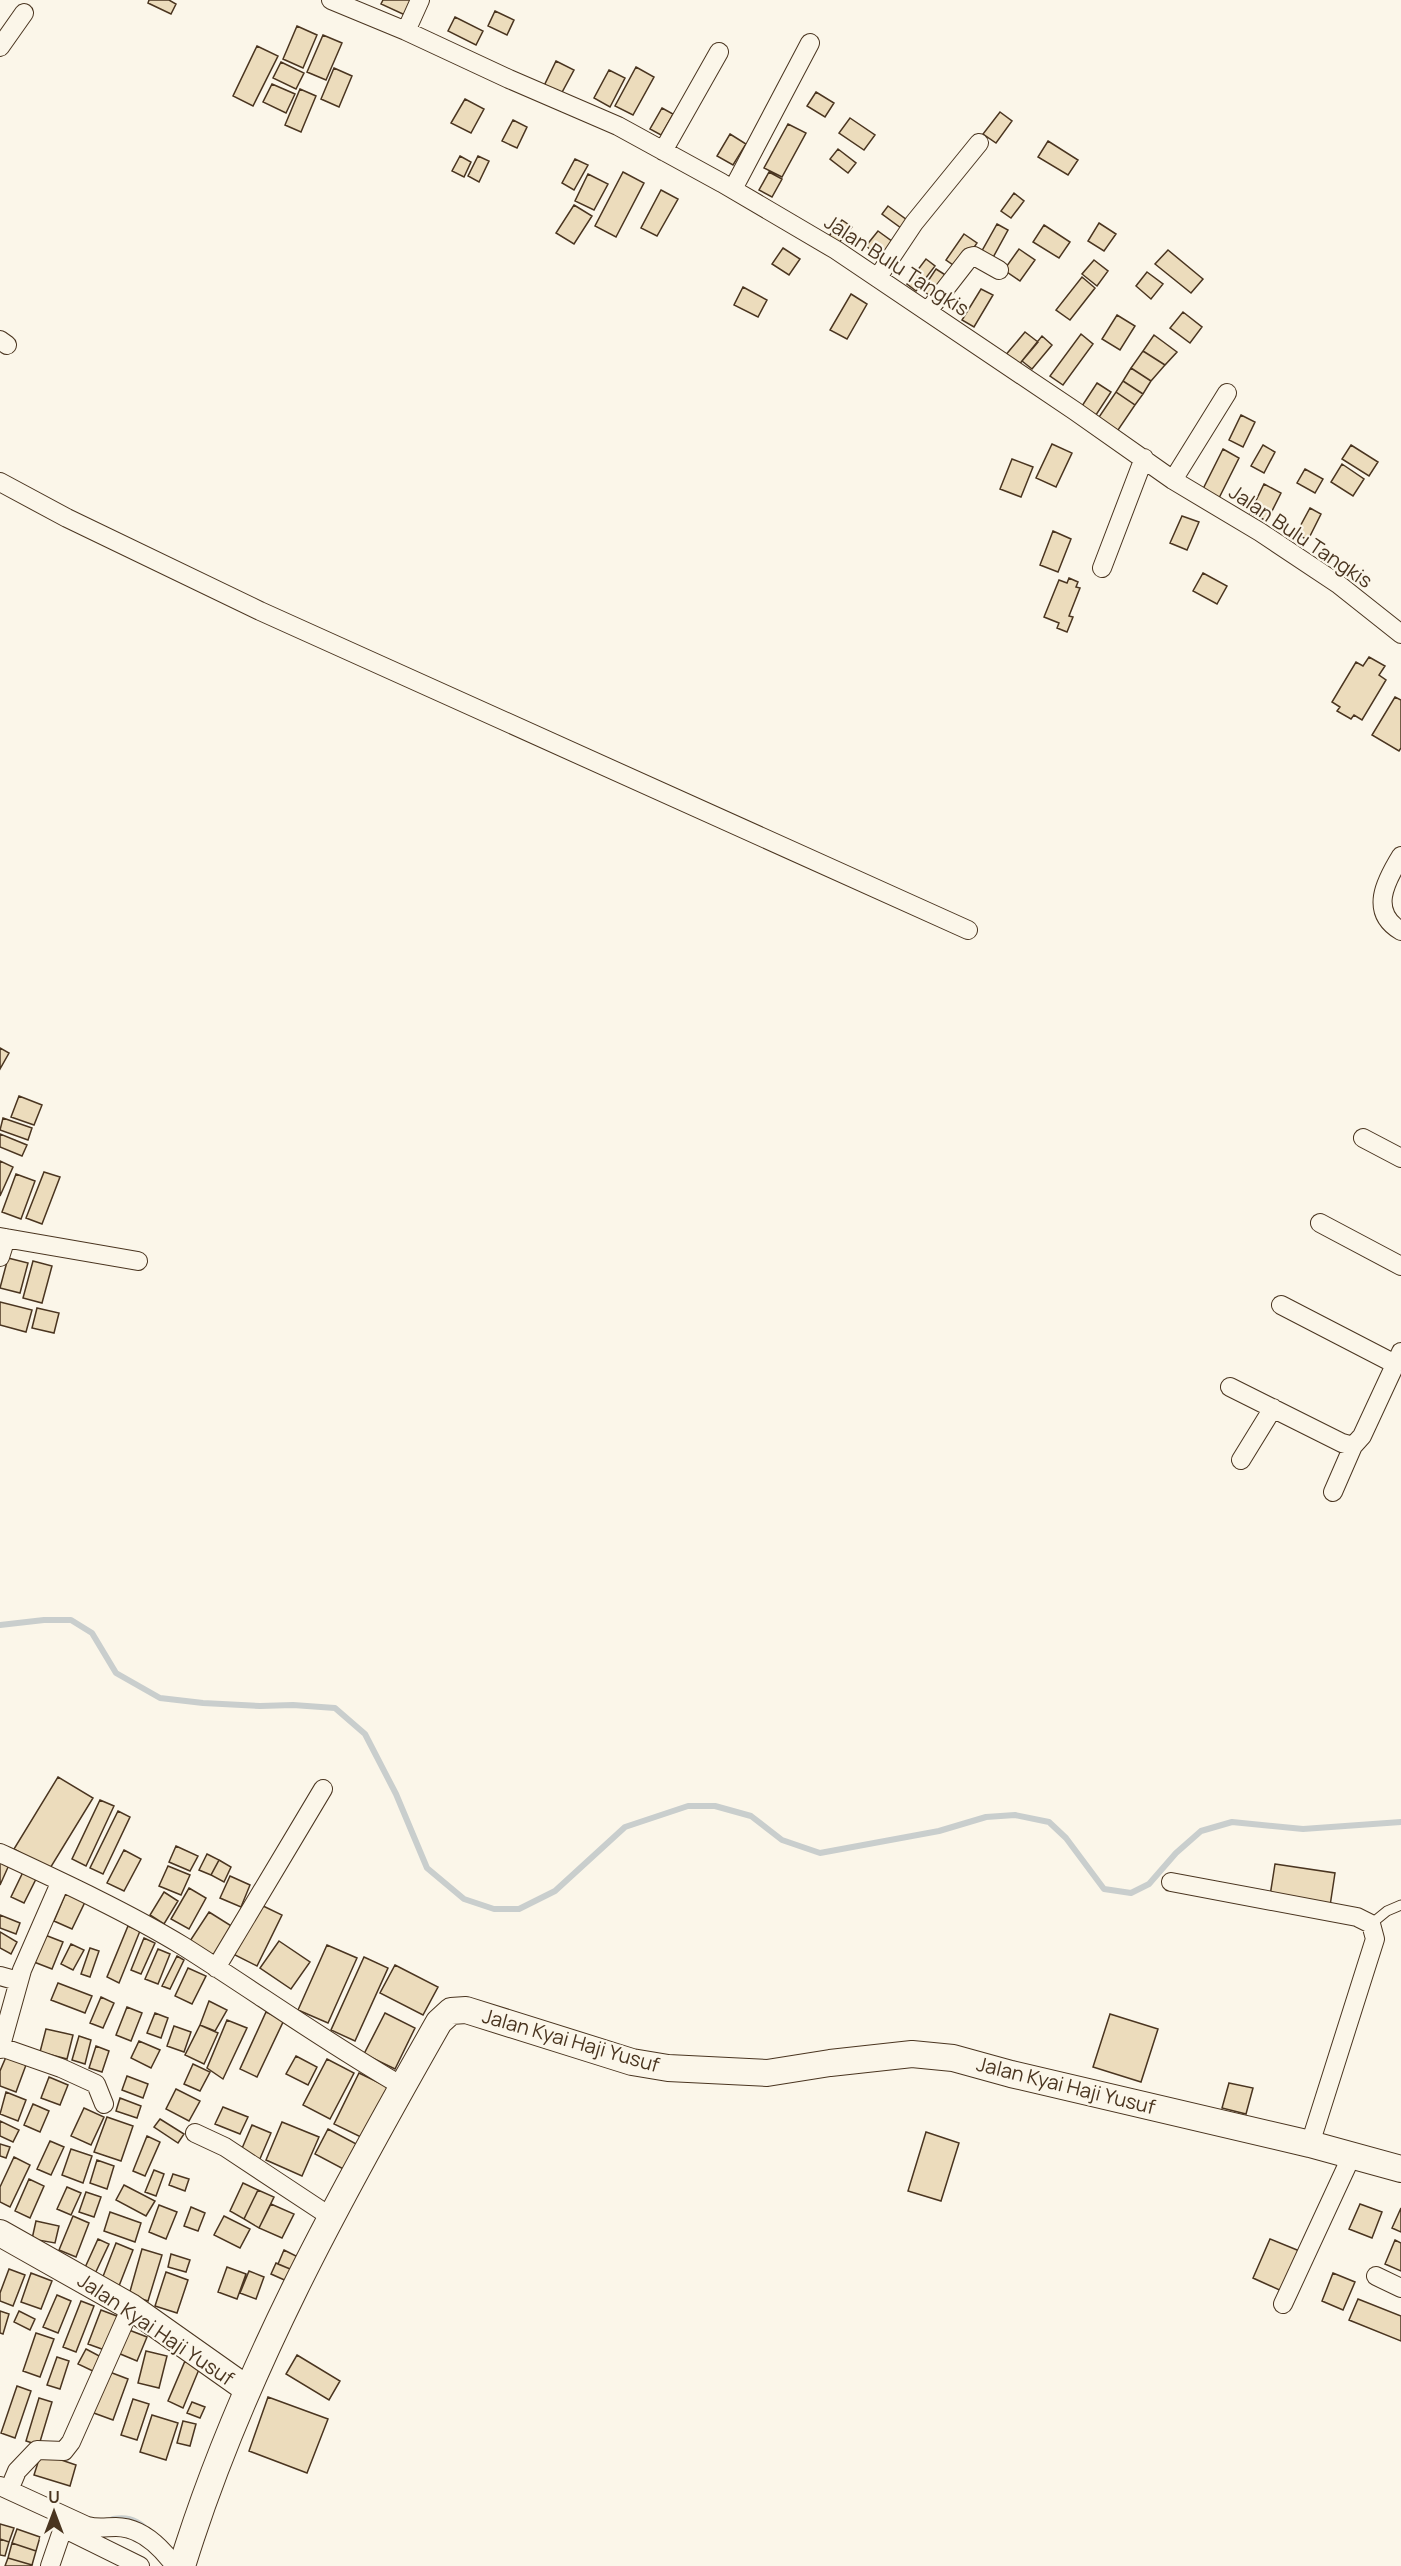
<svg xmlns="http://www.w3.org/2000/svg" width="1401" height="2566" viewBox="0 0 1401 2566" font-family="Manrope,sans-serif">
	<rect width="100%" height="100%" fill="#fbf6e9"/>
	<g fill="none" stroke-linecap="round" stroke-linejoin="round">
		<path stroke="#c9cecd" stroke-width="6" d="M0 1625 44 1620H71L92 1633 116 1673 160 1698 203 1703 260 1706 293 1705 335 1708 365 1734 396 1794 427 1868 464 1899 494 1909H519L555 1891 625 1827 688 1806H715L751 1816 782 1840 820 1853 939 1831 986 1817 1015 1815 1049 1822 1066 1838 1104 1889 1131 1893 1149 1884 1176 1853 1201 1831 1232 1822 1303 1829 1401 1822
			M113 2519C126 2517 134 2519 144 2527"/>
	</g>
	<path fill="#ecdcbc" stroke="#4a3520" stroke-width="1.5" d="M149 0H169L176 4 171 14 148 3Z
		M383 0H413L405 15 381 4Z
		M495 11 514 20 507 35 488 26Z
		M455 17 483 31 476 45 448 31Z
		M297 26 317 35 303 68 283 59Z
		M323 35 342 43 326 80 307 72Z
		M257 46 278 56 253 106 233 96Z
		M556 61 574 70 560 96 543 88Z
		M281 62 304 73 296 89 273 78Z
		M636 67 654 77 633 115 615 106Z
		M334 68 352 76 339 107 321 99Z
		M609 70 625 78 610 107 594 98Z
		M272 84 295 94 286 113 263 102Z
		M300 89 316 96 301 132 285 125Z
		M816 92 834 103 825 117 807 106Z
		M465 99 484 109 471 133 451 123Z
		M662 108 673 114 661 135 650 129Z
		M1000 112 1012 121 996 143 983 134Z
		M850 118 875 135 864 150 839 133Z
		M513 120 527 127 517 148 502 141Z
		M788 124 806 133 782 177 764 168Z
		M730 134 746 144 733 165 717 156Z
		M1048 141 1078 160 1068 175 1038 157Z
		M838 149 856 163 848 173 830 159Z
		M460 156 471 162 464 177 452 171Z
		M478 156 489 161 479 182 468 176Z
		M575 159 588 165 574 190 562 183Z
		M623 172 644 183 616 237 595 226Z
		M769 172 782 179 772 197 759 190Z
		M588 174 608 184 594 210 575 201Z
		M661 190 678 199 657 236 641 228Z
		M1014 193 1024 201 1011 218 1001 211Z
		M574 205 592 216 574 244 556 233Z
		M888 206 907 220 901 228 882 214Z
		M842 220 852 227 838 244 829 236Z
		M1099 223 1116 234 1104 251 1088 241Z
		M997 224 1008 230 990 263 979 256Z
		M1044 225 1070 242 1059 258 1033 242Z
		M878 231 893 242 881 258 866 246Z
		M964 234 977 243 959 269 946 260Z
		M783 248 800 259 789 275 772 264Z
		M1019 249 1035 260 1020 281 1004 270Z
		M1168 250 1203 279 1191 293 1155 264Z
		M926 259 935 266 916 291 907 284Z
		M1094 260 1108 271 1097 286 1082 274Z
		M936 269 947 276 932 297 922 290Z
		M1147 272 1163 284 1151 299 1136 286Z
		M1082 277 1095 288 1070 320 1056 310Z
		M743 287 767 300 758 317 734 305Z
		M981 289 993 295 974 327 962 320Z
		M851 294 867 304 847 339 830 330Z
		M1183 312 1202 327 1190 343 1170 328Z
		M1117 315 1135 326 1120 350 1102 339Z
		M1025 332 1038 342 1017 367 1004 357Z
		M1081 334 1093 344 1063 385 1050 376Z
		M1154 335 1177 352 1165 365 1143 351Z
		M1042 336 1052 345 1032 369 1022 361Z
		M1143 351 1165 365 1151 381 1131 368Z
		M1131 368 1151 381 1143 394 1123 381Z
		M1123 381 1143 394 1135 405 1116 392Z
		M1097 383 1111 392 1094 418 1080 409Z
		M1116 392 1135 405 1116 433 1097 420Z
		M1241 415 1255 422 1243 447 1229 440Z
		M1052 444 1072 453 1056 487 1036 478Z
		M1263 445 1275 452 1264 473 1251 466Z
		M1351 445 1378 462 1369 476 1342 459Z
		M1223 449 1239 458 1219 498 1203 489Z
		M1012 459 1033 467 1021 497 1000 489Z
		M1342 464 1364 479 1353 496 1331 482Z
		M1305 469 1323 479 1315 493 1297 483Z
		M1264 484 1281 493 1267 521 1250 513Z
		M1310 508 1321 514 1308 540 1296 534Z
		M1182 516 1199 522 1187 550 1170 543Z
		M1053 531 1071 539 1058 572 1040 565Z
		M1203 573 1227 586 1217 604 1193 591Z
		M1069 578 1078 582 1076 587 1080 588 1069 616 1073 617 1067 632 1057 628 1059 623 1044 617 1059 580 1067 583Z
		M1369 657 1385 666 1379 675 1386 680 1362 720 1354 715 1351 719 1337 711 1340 707 1332 702 1356 662 1363 666Z
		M1395 697 1401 700V748L1399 751 1372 735Z
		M0 1048 9 1053 0 1069Z
		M19 1096 42 1105 34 1125 11 1117Z
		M3 1118 32 1128 28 1140 0 1130Z
		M0 1134 27 1145 22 1156 0 1147Z
		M0 1161 13 1167 0 1196Z
		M44 1172 60 1177 42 1224 26 1218Z
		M16 1174 35 1181 21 1219 2 1212Z
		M8 1258 28 1263 20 1293 0 1288Z
		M33 1261 52 1266 42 1303 23 1298Z
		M0 1302 32 1310 26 1332 0 1325Z
		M37 1308 59 1313 54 1333 32 1328Z
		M58 1777 93 1798 49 1870 14 1849Z
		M100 1800 114 1806 86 1866 72 1859Z
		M118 1811 130 1817 103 1874 90 1868Z
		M176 1846 198 1856 190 1871 169 1862Z
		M124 1850 141 1859 124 1891 107 1883Z
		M207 1854 219 1860 211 1875 199 1870Z
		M219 1860 231 1867 224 1882 211 1875Z
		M0 1861 9 1865 0 1885Z
		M1275 1864 1335 1873 1330 1906 1270 1896Z
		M168 1866 190 1875 181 1895 159 1886Z
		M24 1870 37 1877 24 1903 11 1897Z
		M230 1876 250 1885 241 1907 220 1898Z
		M189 1888 206 1898 189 1929 171 1919Z
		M164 1892 178 1901 164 1924 150 1915Z
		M66 1893 85 1902 72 1929 54 1921Z
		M259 1904 282 1915 257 1966 233 1954Z
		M209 1912 233 1927 214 1956 190 1941Z
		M0 1915 20 1923 16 1934 0 1928Z
		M128 1926 140 1931 119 1983 107 1977Z
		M0 1932 17 1942 11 1954 0 1948Z
		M45 1935 63 1942 52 1969 34 1962Z
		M144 1938 155 1943 141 1974 131 1970Z
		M279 1941 310 1962 291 1989 260 1968Z
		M71 1944 84 1950 73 1970 61 1964Z
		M327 1945 357 1958 328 2023 298 2010Z
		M90 1948 99 1951 90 1977 81 1974Z
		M158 1949 170 1954 158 1984 145 1979Z
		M177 1956 184 1960 170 1989 162 1986Z
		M364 1957 388 1968 355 2041 331 2030Z
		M395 1965 438 1987 423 2015 380 1993Z
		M188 1968 206 1976 192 2004 175 1996Z
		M58 1983 92 1996 85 2013 51 2000Z
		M101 1997 114 2003 103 2028 90 2023Z
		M209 2001 227 2010 215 2031 200 2025Z
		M127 2007 142 2013 131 2041 116 2035Z
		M266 2012 284 2020 257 2077 240 2069Z
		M155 2013 168 2018 161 2038 147 2033Z
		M385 2013 415 2028 395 2069 364 2054Z
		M1110 2014 1158 2029 1141 2082 1093 2067Z
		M227 2020 247 2028 223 2079 207 2068Z
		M200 2025 218 2033 204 2064 185 2055Z
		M174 2026 191 2032 184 2052 167 2046Z
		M46 2029 73 2035 67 2059 40 2052Z
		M79 2036 91 2040 85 2064 72 2060Z
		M139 2041 160 2050 151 2068 131 2058Z
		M96 2046 109 2051 102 2072 89 2068Z
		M296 2056 317 2067 308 2085 286 2074Z
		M6 2057 26 2065 16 2092 0 2086V2071Z
		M327 2059 354 2073 330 2119 303 2105Z
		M193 2064 210 2072 200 2091 184 2084Z
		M359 2073 392 2089 367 2140 334 2124Z
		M127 2076 148 2084 143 2098 122 2090Z
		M49 2077 68 2085 60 2105 41 2098Z
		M1229 2083 1253 2088 1246 2114 1222 2108Z
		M176 2089 200 2101 189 2121 166 2109Z
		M6 2092 26 2100 18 2121 0 2114Z
		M120 2098 141 2106 137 2118 116 2111Z
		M33 2104 49 2111 40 2132 24 2125Z
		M223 2107 248 2117 240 2134 215 2124Z
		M84 2108 104 2117 91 2145 71 2136Z
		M107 2117 133 2126 121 2161 94 2152Z
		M160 2119 184 2134 178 2143 154 2127Z
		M0 2121 19 2130 13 2142 0 2136Z
		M282 2122 319 2137 302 2176 266 2160Z
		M252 2125 271 2133 259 2161 240 2153Z
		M328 2129 362 2147 349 2172 315 2154Z
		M926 2132 959 2143 941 2201 908 2191Z
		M147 2136 160 2142 145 2176 133 2171Z
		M50 2141 64 2147 51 2175 37 2169Z
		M0 2144 10 2147 6 2158 0 2156Z
		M71 2149 92 2156 83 2183 62 2175Z
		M14 2157 30 2165 10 2207 0 2202V2187Z
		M97 2160 114 2166 107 2189 90 2183Z
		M154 2170 164 2174 156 2196 145 2192Z
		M173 2174 189 2179 185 2191 169 2185Z
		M29 2179 44 2186 30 2218 15 2211Z
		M243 2183 258 2190 244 2219 230 2211Z
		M124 2185 155 2201 146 2216 116 2200Z
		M67 2187 81 2193 71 2215 57 2209Z
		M258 2190 274 2197 259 2228 244 2219Z
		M86 2192 101 2197 94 2217 79 2212Z
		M271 2204 294 2214 282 2238 259 2228Z
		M1360 2204 1382 2212 1372 2238 1349 2229Z
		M159 2205 177 2212 166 2239 149 2232Z
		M191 2207 205 2213 198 2231 184 2226Z
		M1401 2208V2232L1392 2228Z
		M110 2212 141 2223 135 2242 104 2231Z
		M73 2216 89 2223 76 2257 59 2250Z
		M224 2216 250 2229 240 2248 214 2235Z
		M36 2221 59 2226 55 2243 32 2239Z
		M98 2239 109 2244 93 2278 83 2272Z
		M1270 2239 1302 2252 1284 2292 1253 2278Z
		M1395 2240 1401 2243V2271L1385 2264Z
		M116 2243 133 2250 119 2286 102 2279Z
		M142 2249 162 2255 148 2301 129 2295Z
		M284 2250 302 2259 295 2271 278 2264Z
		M171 2254 190 2260 186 2272 168 2267Z
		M276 2263 295 2271 289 2282 271 2274Z
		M227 2267 246 2274 237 2299 218 2292Z
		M9 2269 25 2275 13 2306 0 2301V2293Z
		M249 2271 264 2277 256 2299 240 2293Z
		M166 2272 188 2280 177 2313 155 2306Z
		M31 2273 52 2281 41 2309 21 2302Z
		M1333 2273 1355 2282 1343 2310 1322 2301Z
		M57 2295 71 2301 58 2333 43 2327Z
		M1358 2299 1401 2316V2341L1349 2320Z
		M81 2301 94 2306 76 2352 63 2347Z
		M101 2310 122 2318 110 2352 88 2344Z
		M0 2311 9 2314 3 2334 0 2333Z
		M19 2311 35 2319 30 2330 14 2322Z
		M129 2330 147 2337 137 2361 118 2353Z
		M36 2333 54 2339 40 2377 23 2371Z
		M86 2349 105 2359 97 2373 78 2364Z
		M146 2351 167 2356 159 2388 138 2383Z
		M297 2355 340 2381 329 2400 286 2374Z
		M57 2357 69 2361 60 2389 47 2385Z
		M185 2361 200 2367 183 2408 168 2401Z
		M107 2371 128 2379 113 2420 91 2412Z
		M17 2386 31 2391 15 2438 1 2433Z
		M268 2397 328 2419 307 2473 249 2451Z
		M39 2398 52 2402 39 2445 26 2441Z
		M133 2399 149 2404 137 2440 121 2435Z
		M192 2402 205 2407 200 2418 187 2413Z
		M152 2415 178 2423 166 2460 140 2452Z
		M183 2421 196 2424 190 2446 177 2443Z
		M41 2453 76 2465 70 2486 34 2475Z
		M0 2524 14 2528 9 2542 0 2539Z
		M17 2529 40 2537 36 2551 12 2543Z
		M0 2539 9 2542 5 2556 0 2555Z
		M12 2543 36 2551 32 2565 8 2558Z
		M8 2558 32 2565 31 2566H5Z"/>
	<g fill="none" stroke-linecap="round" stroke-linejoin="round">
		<defs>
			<path id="lane" d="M1371 1924 1387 1911 1401 1905"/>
			<path id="street" d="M331 0 406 31 509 79 618 126 722 183 836 250 1075 411 1173 480 1260 532 1338 584 1401 634
				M406 31 420 0
				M0 47 24 13
				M663 151 719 52
				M733 189 810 43
				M878 277 914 223 979 143
				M928 311 970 257 974 256 999 270
				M0 340 7 345
				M1173 480 1227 393
				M0 482 67 518 260 611 968 930
				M1102 568 1144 458
				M1401 856C1385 882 1369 912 1401 931
				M1363 1138 1401 1158
				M1320 1223 1401 1266
				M0 1237 138 1261
				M0 1257 6 1238
				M1281 1305 1395 1364
				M1230 1387 1342 1443 1353 1446
				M1241 1460 1273 1408
				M1333 1492 1353 1446 1362 1436 1401 1352
				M0 1853C60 1881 127 1912 183 1946 256 1992 327 2043 402 2086
				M1171 1882 1357 1917 1371 1924 1375 1939 1310 2144
				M216 1968 323 1789
				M0 1976 18 1981
				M1 2047 61 2068 96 2084 104 2104
				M0 2049 22 1970 60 1883
				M195 2133 225 2147 331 2217
				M1376 2276 1401 2288
				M1283 2304 1352 2155
				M0 2486 87 2526C98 2529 106 2527 116 2527 141 2527 161 2547 175 2566
				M9 2490 17 2471 37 2450 64 2451 71 2442 131 2307
				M61 2527 140 2566
				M50 2566 63 2528"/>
			<path id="secondary" d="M0 2233 131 2307 247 2389
				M182 2566C241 2374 340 2196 439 2022L451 2011 466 2010 632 2062 668 2068 767 2073 830 2063 912 2054 953 2058 1011 2074 1310 2144 1401 2169"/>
		</defs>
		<use href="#lane" stroke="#4a3520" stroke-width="11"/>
		<use href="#street" stroke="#4a3520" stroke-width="20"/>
		<use href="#secondary" stroke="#4a3520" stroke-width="28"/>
		<use href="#lane" stroke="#fbf6e9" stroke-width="9"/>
		<use href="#street" stroke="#fbf6e9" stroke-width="18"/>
		<use href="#secondary" stroke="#fbf6e9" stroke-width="26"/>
	</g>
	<g text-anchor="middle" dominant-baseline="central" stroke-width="4.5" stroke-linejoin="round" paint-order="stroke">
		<g font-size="20" fill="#4a3520" stroke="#fbf6e9">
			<text transform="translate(897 265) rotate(33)">Jalan Bulu Tangkis</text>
			<text transform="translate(1301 536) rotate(34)">Jalan Bulu Tangkis</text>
			<text transform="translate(571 2040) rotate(16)">Jalan Kyai Haji Yusuf</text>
			<text transform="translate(1066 2085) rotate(14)">Jalan Kyai Haji Yusuf</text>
			<text transform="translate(156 2329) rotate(34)">Jalan Kyai Haji Yusuf</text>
		</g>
	</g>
	<g transform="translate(54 2512)" stroke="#fbf6e9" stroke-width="4.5" paint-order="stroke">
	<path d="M0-4.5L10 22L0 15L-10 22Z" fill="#4a3520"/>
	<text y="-9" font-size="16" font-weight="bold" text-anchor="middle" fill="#4a3520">U</text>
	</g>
</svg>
